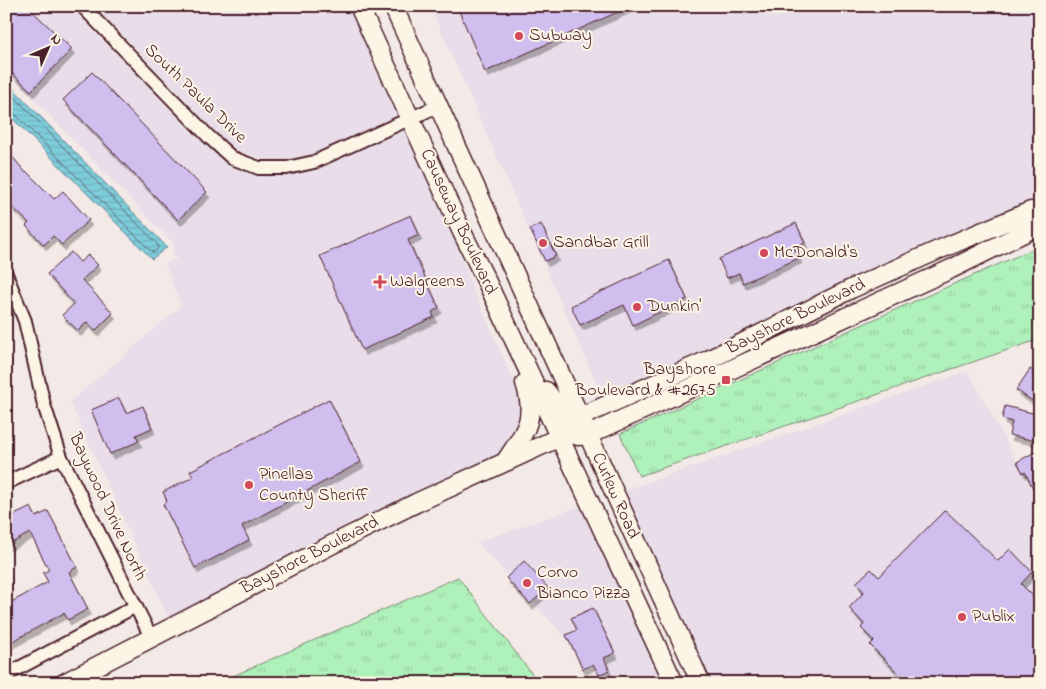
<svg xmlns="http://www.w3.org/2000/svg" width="1046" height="689" viewBox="0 0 1046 689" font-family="'Indie Flower',sans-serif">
	<defs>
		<pattern id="grass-tufts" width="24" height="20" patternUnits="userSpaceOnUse" patternTransform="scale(1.25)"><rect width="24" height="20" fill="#aef1ba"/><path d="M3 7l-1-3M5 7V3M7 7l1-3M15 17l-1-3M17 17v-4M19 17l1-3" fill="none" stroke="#97cea0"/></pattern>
		<pattern id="water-rules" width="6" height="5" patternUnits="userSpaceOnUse" patternTransform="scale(1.25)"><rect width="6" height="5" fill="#7ecddb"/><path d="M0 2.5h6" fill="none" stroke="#6eb0bc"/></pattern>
		<filter id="shadow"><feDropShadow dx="3" dy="5.5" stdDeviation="0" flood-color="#0004"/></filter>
	</defs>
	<rect width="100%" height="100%" fill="#f3eae7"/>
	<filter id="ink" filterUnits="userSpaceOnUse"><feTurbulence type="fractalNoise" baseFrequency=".02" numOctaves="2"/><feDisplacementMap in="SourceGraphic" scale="10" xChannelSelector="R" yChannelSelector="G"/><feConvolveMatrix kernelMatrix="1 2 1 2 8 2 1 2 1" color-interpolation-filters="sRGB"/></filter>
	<g filter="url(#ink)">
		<path fill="#e8dde9" d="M6 6H69L202 142 228 166 258 176H288L317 170 405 130 454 237 472 287 516 386 522 402V415L518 427 500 455 311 546 169 619 70 402 181 306 165 264 177 258 172 252 174 246 172 242 6 70Z
			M95 6H349L399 115 312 154 287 159H262L237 150 214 130Z
			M430 6H1040V196L849 281 703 353 603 398Z
			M968 371 1040 504V683H711L623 491Z
			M582 506 664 683H608L477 542Z"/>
		<path fill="url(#grass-tufts)" stroke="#7c8872" d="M1040 246V339L639 476 620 434 897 309Z
			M458 577 532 674 543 683H217Z"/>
		<path fill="url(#water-rules)" stroke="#698795" d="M6 81 167 247 152 259 6 112Z"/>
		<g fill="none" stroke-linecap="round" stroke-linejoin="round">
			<path stroke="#5f6571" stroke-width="1" d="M6 88 158 245V248L154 252 151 251 12 111 6 109"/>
		</g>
		<path fill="#d0beee" stroke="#4a1f2b" filter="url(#shadow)" d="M6 6H27L72 49 31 91 6 67Z
			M457 6H631L485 72Z
			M92 72 207 192 178 220 63 100Z
			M6 149 26 173 27 172 54 199 63 191 89 220 62 245 53 236 44 245 26 226 29 223 6 201Z
			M411 215 419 235 408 240 439 308 432 312 434 317 362 350 320 256Z
			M796 223 805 243 794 248 799 258 743 283 739 273 727 278 719 259Z
			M541 224 556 256 545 261 530 229Z
			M71 252 80 262 88 255 98 265 82 280 113 313 95 331 87 322 78 331 62 315 74 304 47 274Z
			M669 260 687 299 633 325 624 305 580 325 571 306Z
			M1030 369 1040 376V406L1016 390Z
			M119 398 126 413 143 406 152 428 136 435 139 441 110 454 91 410Z
			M329 399 361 462 242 526 249 540 195 568 163 504 167 501 163 492 193 477 190 471Z
			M1005 406 1040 415V442L1009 435 1012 422 1002 419Z
			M1040 449V503L1025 472 1023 473 1017 462Z
			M31 507 36 517 48 511 77 567 69 572 88 609 68 620 64 613 6 645V605L48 582 43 573 49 570 30 533 6 546V519Z
			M945 510 998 561 1010 549 1032 572 1021 584 1040 603V659L1032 667 1040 675V683H908L870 645 874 641 861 628 864 624 849 608 864 592 856 583 871 569 879 577Z
			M524 561 548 588 530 604 506 578Z
			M593 608 615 653 604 658 609 670 599 675 593 664 583 669 566 635 577 630 571 618Z"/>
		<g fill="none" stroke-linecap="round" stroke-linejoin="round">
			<defs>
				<path id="street" d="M82 6 208 136 232 158 259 168H287L314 162 438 106
					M6 274 25 321 44 405 61 457 151 637
					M6 483 61 457
					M6 675 136 606"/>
				<path id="secondary" d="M359 6 462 232 486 280 674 683
					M393 6 701 683
					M546 391 573 425 581 431
					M578 436 588 435 951 269 1040 225
					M505 462C525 432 537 420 525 383
					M64 683 331 545 416 503 560 437 580 417 708 360 851 289 936 251 1031 211H1040"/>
			</defs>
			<use href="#street" stroke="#4a1f2b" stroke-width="16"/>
			<use href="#secondary" stroke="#4a1f2b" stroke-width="21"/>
			<use href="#street" stroke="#fcf5e5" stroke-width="12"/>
			<use href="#secondary" stroke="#fcf5e5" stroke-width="18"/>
		</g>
	</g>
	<g fill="#d1495b" stroke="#fcf5e5" stroke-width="2">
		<circle cx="519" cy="36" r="5"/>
		<circle cx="543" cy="243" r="5"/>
		<circle cx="764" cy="253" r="5"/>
		<path d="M377.5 274.5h5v5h5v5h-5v5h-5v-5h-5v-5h5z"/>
		<circle cx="637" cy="307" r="5"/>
		<rect x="721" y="375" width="10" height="10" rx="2.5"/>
		<circle cx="249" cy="485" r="5"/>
		<circle cx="527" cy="583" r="5"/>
		<circle cx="962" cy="617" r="5"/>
	</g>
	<g text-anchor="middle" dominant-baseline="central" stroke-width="4" stroke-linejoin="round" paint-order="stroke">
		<g font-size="18" fill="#4a1f2b" stroke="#fcf5e5" text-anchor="start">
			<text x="529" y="36">Subway</text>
			<text x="553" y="243">Sandbar Grill</text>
			<text x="774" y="253">McDonald's</text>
			<text x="390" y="282">Walgreens</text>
			<text x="647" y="307">Dunkin'</text>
			<text x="716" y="370" text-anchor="end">Bayshore<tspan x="716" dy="21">Boulevard &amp; #2675</tspan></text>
			<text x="259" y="475">Pinellas<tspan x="259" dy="21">County Sheriff</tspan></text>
			<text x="537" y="573">Corvo<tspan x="537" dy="21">Bianco Pizza</tspan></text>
			<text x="972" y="617">Publix</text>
		</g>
		<g font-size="18" fill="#4a1f2b" stroke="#fcf5e5">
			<text transform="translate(195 94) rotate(44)">South Paula Drive</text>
			<text transform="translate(458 222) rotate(65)">Causeway Boulevard</text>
			<text transform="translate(796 317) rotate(-26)">Bayshore Boulevard</text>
			<text transform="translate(615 496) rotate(66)">Curlew Road</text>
			<text transform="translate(107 507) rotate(65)">Baywood Drive North</text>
			<text transform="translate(310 556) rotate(-27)">Bayshore Boulevard</text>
		</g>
	</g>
	<rect width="1046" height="689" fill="none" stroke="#fcf5e5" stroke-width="25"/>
	<rect x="12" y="12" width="1021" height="664" fill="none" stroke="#4a1f2b" stroke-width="2" filter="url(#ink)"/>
	<g transform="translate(48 48) rotate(45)" stroke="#fcf5e5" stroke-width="4" paint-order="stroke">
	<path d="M0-4L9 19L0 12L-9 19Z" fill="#4a1f2b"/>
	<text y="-8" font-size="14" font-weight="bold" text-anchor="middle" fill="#4a1f2b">N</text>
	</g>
</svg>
